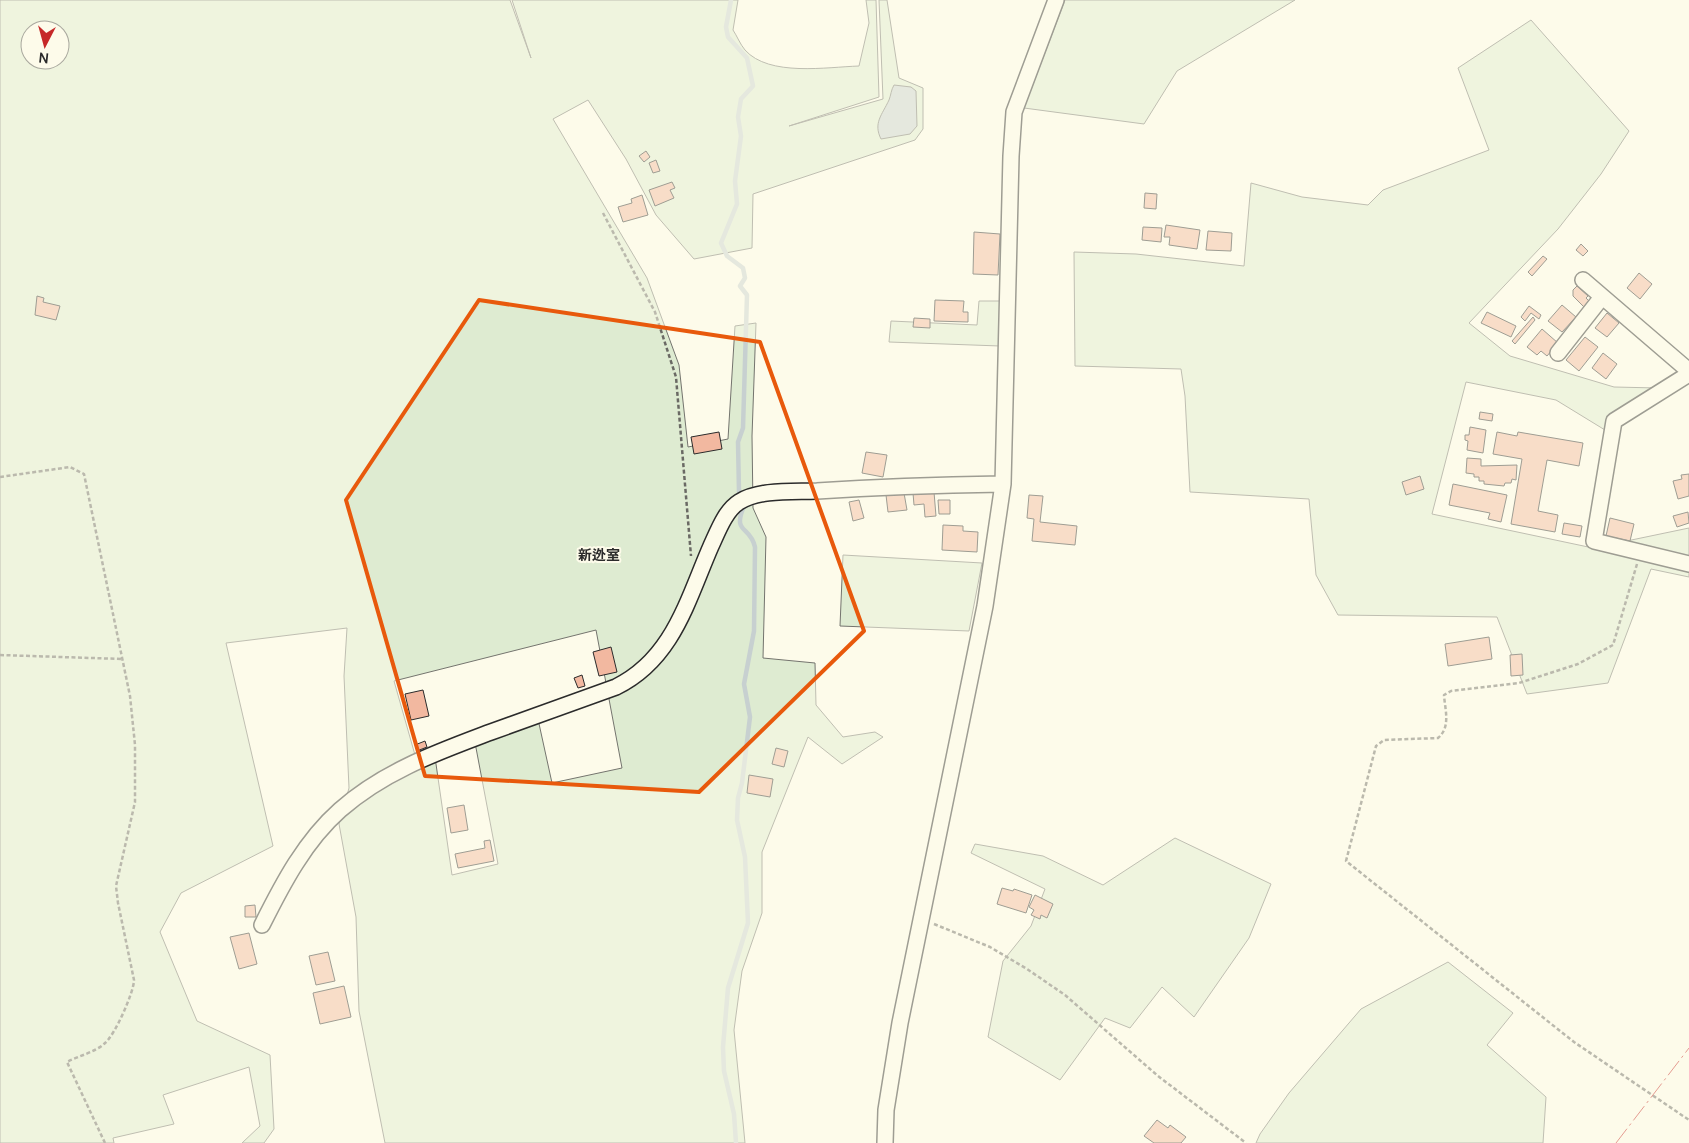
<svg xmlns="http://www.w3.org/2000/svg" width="1689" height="1143" viewBox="0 0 1689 1143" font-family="Manrope,'Noto Sans JP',sans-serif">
	<rect width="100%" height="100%" fill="#fdfbea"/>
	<path fill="#deebd1" stroke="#74746e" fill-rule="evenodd" d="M0 0H510L531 58 512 0H738L733 30C737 36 740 44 745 50 769 77 827 67 859 66L869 23 866 0H876L879 97 789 126 883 99 879 0H887L899 78 923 88V129L915 140 753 194 752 248 694 259 656 215 626 159 588 100 553 119 647 278 679 365 688 447 728 439 735 326 756 323 752 436 753 508 766 537 763 658 815 663 816 705 843 737 875 732 883 737 842 764 808 737 762 852V913L742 971 734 1030 745 1143H385L359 1011 356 917 339 824 349 788 344 676 347 628 226 643 273 846 181 893 160 932 197 1021 270 1055 274 1129 264 1143H242L260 1126 249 1067 163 1095 174 1124 113 1138 114 1143H0ZM30 30H60V60H30ZM596 630 622 768 552 783 536 710 473 732 498 864 452 875 435 757 415 755 394 681Z
		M1065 0H1295L1177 71 1144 124 1024 108Z
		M1531 20 1629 131 1601 174 1558 229 1469 323 1510 356 1614 387 1658 388 1605 430 1556 400 1466 382 1432 514 1593 548 1689 528V577L1651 569 1608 683 1527 694 1497 617 1338 615 1316 575 1309 499 1190 492 1185 396 1181 369 1075 366 1074 252 1136 254 1244 266 1251 183 1302 197 1368 205 1383 190 1489 150 1458 68Z
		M979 301H1003L1000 346 889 342 891 321 977 325Z
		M843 555 982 563 969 631 840 626Z
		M1175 838 1271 884 1249 938 1194 1017 1162 987 1130 1028 1105 1018 1060 1080 988 1037 1003 961 1031 926 1045 889 971 853 975 844 1043 856 1103 885Z
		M1448 962 1513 1013 1487 1045 1546 1097 1543 1143H1256L1260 1134 1289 1093 1361 1009Z"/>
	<path fill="#c7d0d0" stroke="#74746e" d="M894 85 911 87 916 91 917 126 910 134 881 139C873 123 882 115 889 100 891 95 891 90 894 85Z"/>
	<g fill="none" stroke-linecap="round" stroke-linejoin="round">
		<path stroke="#c7d0d0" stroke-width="4.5" d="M731 0 726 27 728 37 747 58 753 86 741 99 738 117 741 136 735 181 737 204 721 243 727 256 743 268 745 278 740 286 747 295 743 428 738 442 739 492
			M736 1143 734 1114 724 1071 723 1047 728 988 748 923 745 857 737 820 738 798 742 783 750 717 744 684 754 631 755 547C750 525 732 534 744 506"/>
	</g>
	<path fill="#f2b8a0" stroke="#2b2b2b" d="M646 151 650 157 644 162 639 156Z
		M656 160 660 171 653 173 649 163Z
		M672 182 675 188 670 190 674 198 655 206 649 190Z
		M1145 193 1157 194 1156 209 1144 208Z
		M642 195 648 215 623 222 618 207 632 203 631 199Z
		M1166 225 1200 230 1197 249 1169 245 1170 237H1164Z
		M1143 227 1162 228 1161 242 1142 240Z
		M1208 231 1232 233 1231 251 1206 250Z
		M974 232 1000 234 998 275 973 274Z
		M1581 244 1588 251 1583 256 1576 250Z
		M1543 256 1547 259 1532 276 1528 272Z
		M1639 273 1652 284 1640 299 1627 288Z
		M1577 286 1588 296 1586 298 1590 302 1585 308 1573 296V290Z
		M37 296 44 298 43 302 60 306 56 320 35 315Z
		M935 300 964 301 963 312H968V322L934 321Z
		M1562 305 1576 317 1562 332 1548 321Z
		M1529 306 1541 315 1539 319 1531 313 1525 321 1521 317Z
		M1487 312 1516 326 1511 337 1481 323Z
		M1607 313 1619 323 1607 337 1595 328Z
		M1533 317 1535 320 1515 344 1512 341Z
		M914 318 930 319V328L913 327Z
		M1542 329 1558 343 1547 356 1541 351 1537 355 1527 347Z
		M1585 337 1598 347 1579 371 1566 360Z
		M1603 353 1617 364 1606 379 1592 368Z
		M1480 412 1493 414 1492 421 1479 419Z
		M1470 427 1486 430 1483 453 1467 450 1468 441 1465 440V435H1469Z
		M719 432 722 449 694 454 691 437Z
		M1497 432 1517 436 1518 432 1583 443 1579 466 1547 460 1538 511 1558 515 1555 532 1511 524 1522 459 1493 454Z
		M866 452 887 455 883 477 862 473Z
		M1467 458 1481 459V466L1517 465 1516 480 1512 479 1511 483H1505L1504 486 1484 484V481H1479V477H1474V474L1466 473Z
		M1689 474V496L1678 499 1673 481 1682 479 1681 475Z
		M1420 476 1424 489 1406 495 1402 482Z
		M1453 484 1507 495 1501 522 1488 519 1490 513 1449 505Z
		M934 492 936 516 925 517 924 504 914 505 913 493Z
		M904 493 907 510 888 512 886 495Z
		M1029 495 1043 496 1040 522 1077 526 1075 545 1032 541 1034 519 1027 518Z
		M859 500 864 518 853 521 849 502Z
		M938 500H950V514H939Z
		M1688 512 1689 523 1677 527 1673 516Z
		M1610 518 1634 524 1630 541 1606 536Z
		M1564 523 1582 526 1580 537 1562 534Z
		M943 525 963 526V531L978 532 977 552 942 550Z
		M1489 637 1492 659 1448 666 1445 644Z
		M611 647 617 672 599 676 593 652Z
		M1522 654 1523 675 1511 676 1510 655Z
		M582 675 585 686 578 688 574 678Z
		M423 690 429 716 411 720 405 694Z
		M425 741 427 747 417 751 415 745Z
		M776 748 788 751 784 767 772 764Z
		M749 775 773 779 770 797 747 793Z
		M464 805 468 830 451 833 447 808Z
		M490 840 494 861 458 868 455 854 485 848 484 841Z
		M1002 888 1013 891 1014 889 1032 895 1026 913 997 904Z
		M1035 895 1053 904 1047 918 1041 915 1040 919 1031 915 1034 910 1029 907Z
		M255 905 256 917H245V906Z
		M249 933 257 964 239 969 230 937Z
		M328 952 335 981 316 985 309 956Z
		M344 986 351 1017 320 1024 313 993Z
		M1157 1120 1168 1128 1170 1125 1186 1137 1181 1143H1154L1144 1136Z"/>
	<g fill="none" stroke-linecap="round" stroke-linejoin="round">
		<defs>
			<path id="minor" d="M1583 280 1689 371
				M1558 353 1602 297
				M1689 374 1614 421 1594 541 1689 564
				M262 925C283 883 305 841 340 810 384 771 438 752 491 732 533 717 574 702 616 687 673 659 687 601 711 546 718 531 725 511 739 502 760 489 793 492 817 491 879 487 941 485 1003 484
				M885 1143 886 1110 900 1023 985 606 1003 484 1011 156 1014 112 1056 0"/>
		</defs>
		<use href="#minor" stroke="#2b2b2b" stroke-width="18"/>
		<path stroke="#6a6964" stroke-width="2.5" stroke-dasharray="4 2.5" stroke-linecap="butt" d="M603 213 655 312 676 377 691 556
			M0 477 70 467 84 474 130 696 135 745V802L116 886 118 903 134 980C134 992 115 1035 105 1043 96 1052 78 1056 67 1062L105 1143
			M1637 564 1613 645 1578 664 1519 683 1451 691 1444 695C1445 710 1451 727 1438 738L1384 740 1376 746 1346 861 1574 1042 1689 1120
			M0 655 122 659
			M934 924 990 947 1027 969 1065 995 1158 1076 1246 1143"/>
		<use href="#minor" stroke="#fdfbea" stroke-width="15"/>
		<path stroke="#c62828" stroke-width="1" stroke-dasharray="18 4 2.5 4" stroke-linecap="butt" d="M1616 1143 1689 1048"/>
	</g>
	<path d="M0 0H1689V1143H0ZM479 300 760 342 864 631 699 792 425 776 346 500Z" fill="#fdfbea" fill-opacity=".55" fill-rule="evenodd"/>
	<path fill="none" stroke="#e8590c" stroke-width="4" stroke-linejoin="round" d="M479 300 760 342 864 631 699 792 425 776 346 500Z"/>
	<g text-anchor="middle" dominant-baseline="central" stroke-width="4" stroke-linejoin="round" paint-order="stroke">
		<g font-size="14" font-weight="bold" fill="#2b2b2b" stroke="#fdfbea">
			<text x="599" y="554">新迯室</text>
		</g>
	</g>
	<g transform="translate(45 45) rotate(186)"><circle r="24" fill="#fdfbea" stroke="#a9a89e"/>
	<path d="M0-4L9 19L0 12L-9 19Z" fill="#c62828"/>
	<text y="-8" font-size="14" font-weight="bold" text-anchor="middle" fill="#2b2b2b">N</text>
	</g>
</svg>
